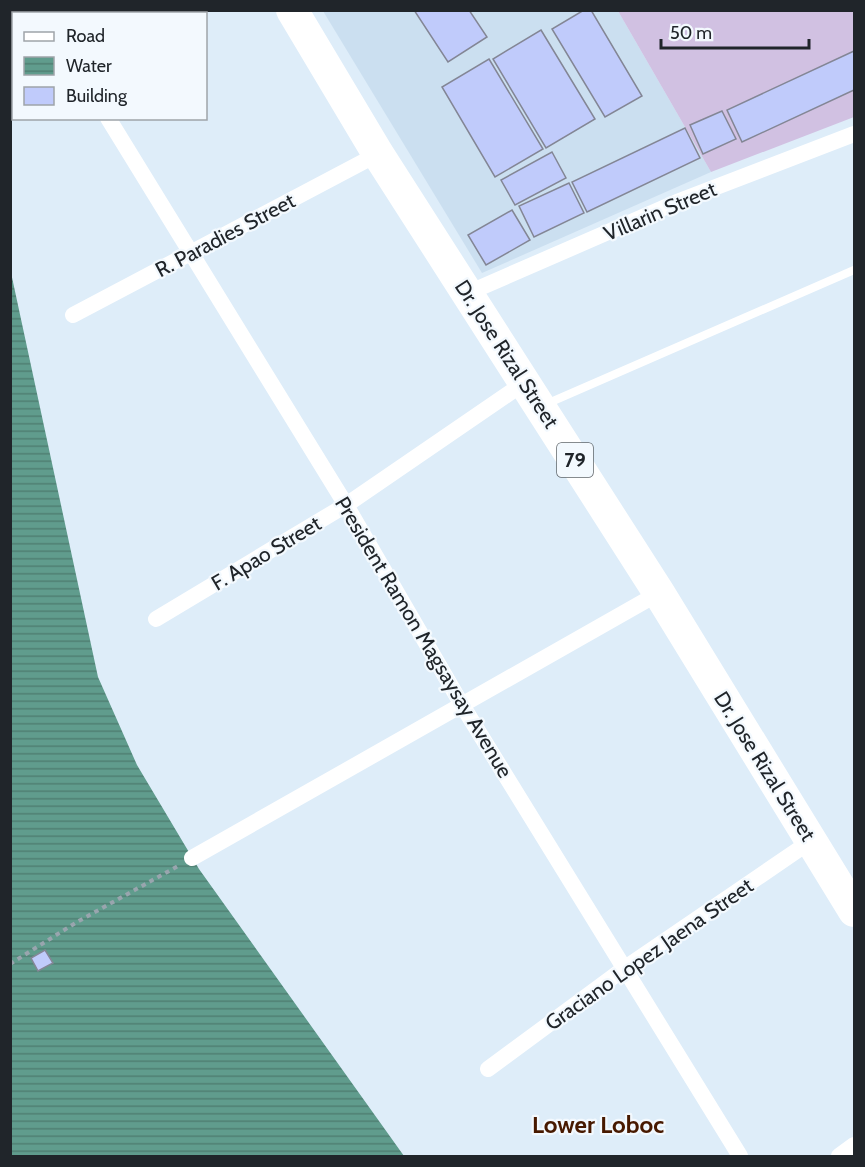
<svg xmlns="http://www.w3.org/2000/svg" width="865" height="1167" viewBox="0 0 865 1167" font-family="Cabin,sans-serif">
	<defs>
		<pattern id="water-rules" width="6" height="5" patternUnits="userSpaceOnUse" patternTransform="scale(1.5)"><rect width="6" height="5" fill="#609c8d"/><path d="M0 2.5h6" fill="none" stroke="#4f7f73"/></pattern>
	</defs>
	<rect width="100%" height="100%" fill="#deedf9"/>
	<path fill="#cbdff0" d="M323 11H618L711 172 482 273Z"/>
	<path fill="#d1c1e2" d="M618 11H854V117L711 172Z"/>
	<path fill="url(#water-rules)" d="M10 268 98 677 137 765 199 869 404 1156H11Z"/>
	<path fill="#c0cbfb" stroke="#838695" stroke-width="1.5" d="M414 10H469L487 37 448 62Z
		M584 10H591L642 96 605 117 552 29Z
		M541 30 595 119 546 148 493 59Z
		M854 51V90L742 142 727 110Z
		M489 59 543 149 495 177 442 87Z
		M722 111 736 139 703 154 690 125Z
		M685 128 700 158 587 212 572 182Z
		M552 152 566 178 515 205 501 180Z
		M569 183 584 213 534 237 519 206Z
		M512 210 530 240 486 265 468 235Z
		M45 950 53 963 38 971 31 958Z"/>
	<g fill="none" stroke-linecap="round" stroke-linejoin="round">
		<path stroke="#99a5ae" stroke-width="4" stroke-dasharray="4.5 4.5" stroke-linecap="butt" d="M10 964 77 922 178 866"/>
		<path stroke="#fff" stroke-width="8" d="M544 405 854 270"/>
		<path stroke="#fff" stroke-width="16" d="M40 10 42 14
			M108 118 346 505 462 705 740 1156
			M468 293 677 202 854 134
			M73 315 378 154
			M156 619 346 505 524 383
			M192 858 659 593
			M488 1069 625 968 811 841
			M839 1156 854 1145"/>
		<path stroke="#fff" stroke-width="32" d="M292 10 378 154 659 593 854 911"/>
	</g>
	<g text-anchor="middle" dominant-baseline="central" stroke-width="4.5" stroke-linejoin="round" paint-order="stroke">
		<rect fill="#f3f9fe" stroke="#5f656a" stroke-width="1.5" x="557" y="443" width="36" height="34" rx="4.5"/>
		<g font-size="20" font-weight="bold" fill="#20252a">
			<text x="575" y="460">79</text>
		</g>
		<g font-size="21" fill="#20252a" stroke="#f3f9fe">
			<text transform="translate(660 211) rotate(-23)">Villarin Street</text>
			<text transform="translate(225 235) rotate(-28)">R. Paradies Street</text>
			<text transform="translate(507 354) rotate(57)">Dr. Jose Rizal Street</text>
			<text transform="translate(266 553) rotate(-31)">F. Apao Street</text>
			<text transform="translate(424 637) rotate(59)">President Ramon Magsaysay Avenue</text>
			<text transform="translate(765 766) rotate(58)">Dr. Jose Rizal Street</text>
			<text transform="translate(649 954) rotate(-35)">Graciano Lopez Jaena Street</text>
		</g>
		<g font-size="24" font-weight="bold" fill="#471900" stroke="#f3f9fe">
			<text x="598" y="1124">Lower Loboc</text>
		</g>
	</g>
	<rect width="865" height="1167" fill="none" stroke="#20252a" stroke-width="24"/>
	<rect x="12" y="12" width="195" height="108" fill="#f3f9fe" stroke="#9fa4a9" stroke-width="1.5"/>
	<rect x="24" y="32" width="30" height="9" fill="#ffffff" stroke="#9fa4a9" stroke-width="1.5"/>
	<text x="66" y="42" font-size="18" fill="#20252a">Road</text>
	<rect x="24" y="57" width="30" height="18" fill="url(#water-rules)" stroke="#9fa4a9" stroke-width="1.5"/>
	<text x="66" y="72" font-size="18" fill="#20252a">Water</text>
	<rect x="24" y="87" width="30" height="18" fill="#c0cbfb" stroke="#9fa4a9" stroke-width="1.5"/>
	<text x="66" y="102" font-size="18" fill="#20252a">Building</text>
	<path d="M661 39v9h148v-9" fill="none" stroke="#20252a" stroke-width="3"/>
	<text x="670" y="39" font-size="18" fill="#20252a" stroke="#f3f9fe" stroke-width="4.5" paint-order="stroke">50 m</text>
</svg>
